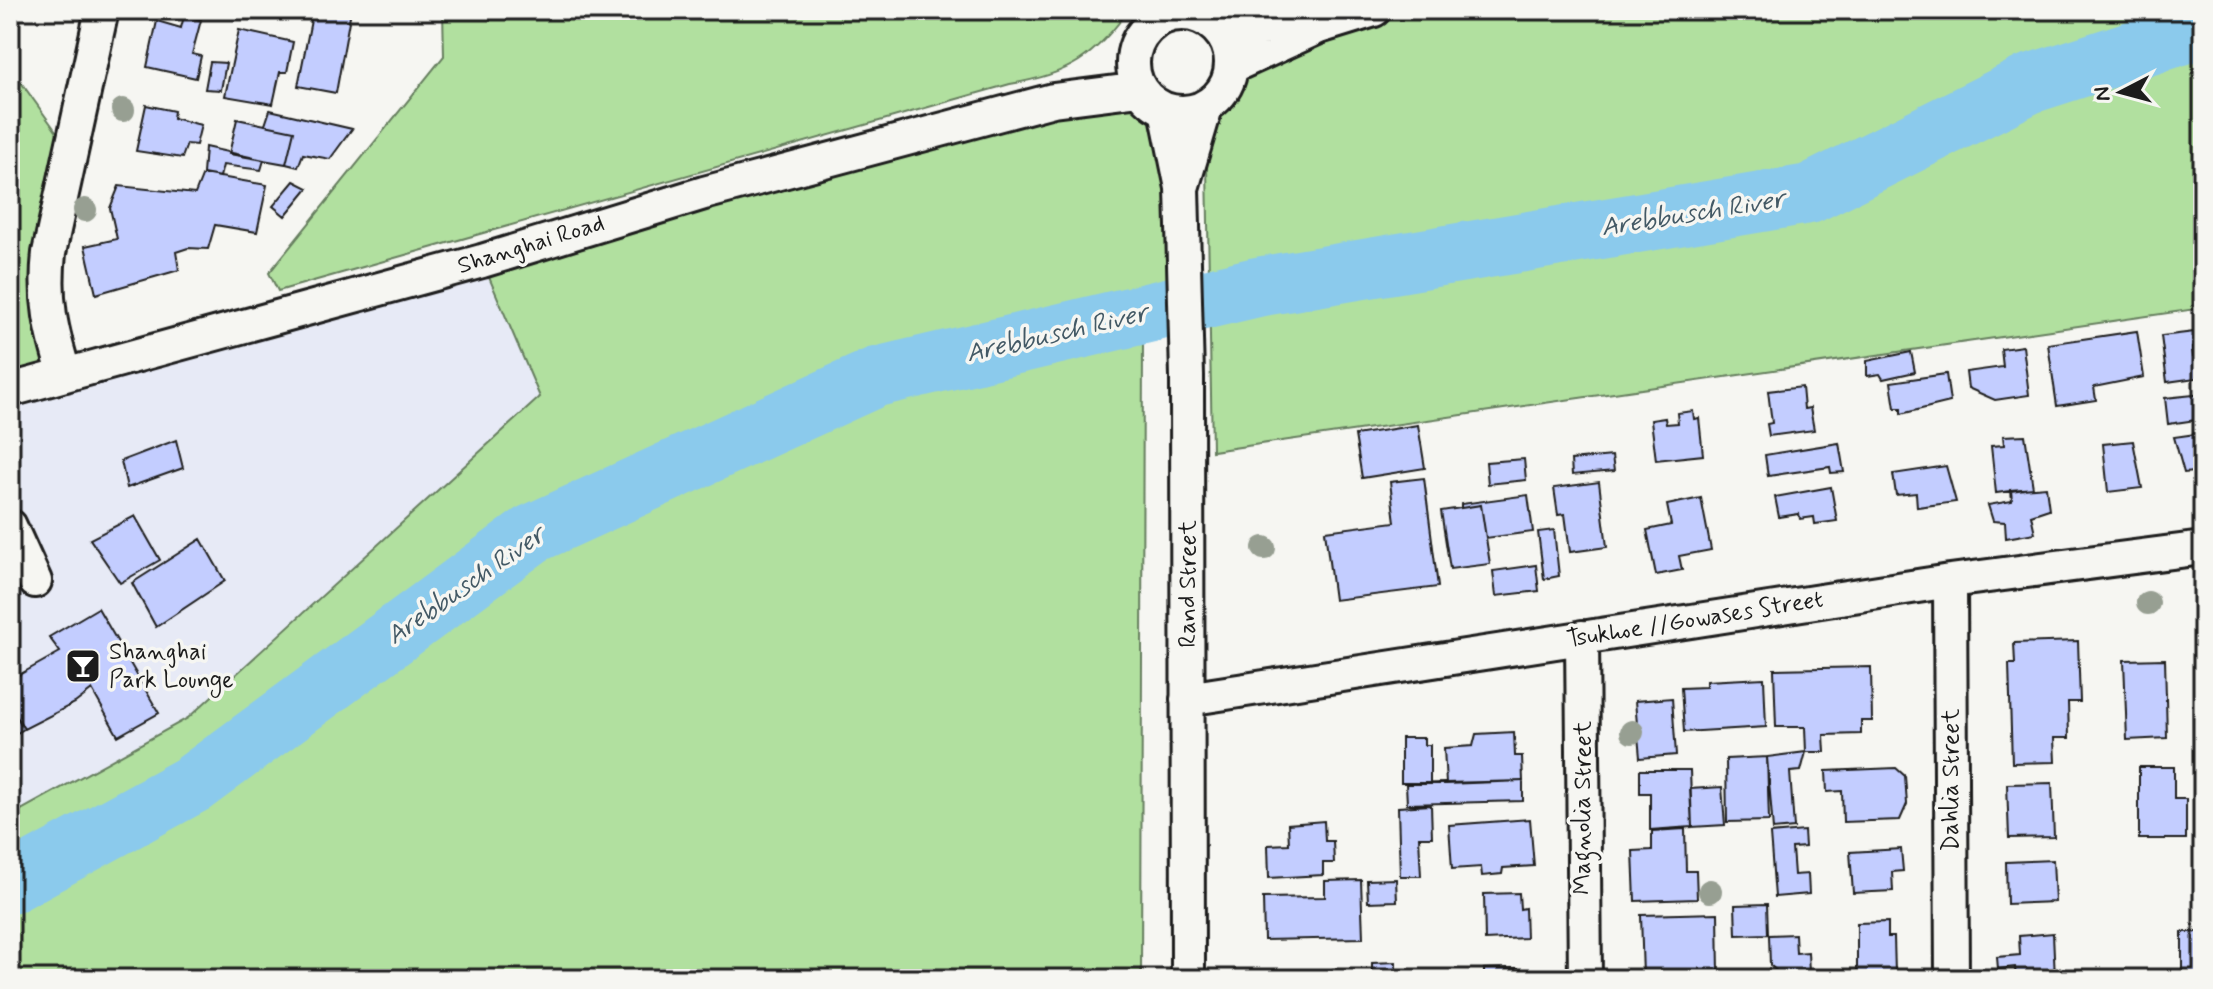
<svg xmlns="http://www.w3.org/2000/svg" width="2213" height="989" viewBox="0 0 2213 989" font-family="Mynerve,sans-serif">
	<rect width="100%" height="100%" fill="#f6f6f2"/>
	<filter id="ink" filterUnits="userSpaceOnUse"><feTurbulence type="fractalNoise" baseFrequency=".0125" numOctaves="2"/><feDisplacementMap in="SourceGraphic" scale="16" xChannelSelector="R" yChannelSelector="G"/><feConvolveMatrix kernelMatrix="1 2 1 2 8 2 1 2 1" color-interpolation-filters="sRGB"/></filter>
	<g filter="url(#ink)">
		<path fill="#e7eaf6" d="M482 261 540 397 188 718 10 816V390Z"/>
		<path fill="#b1e09f" stroke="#667e5e" stroke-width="2" d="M443 10H1129C1092 58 1071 74 1010 84L278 291 269 273 444 56Z
			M1374 10H2203V308L1212 451 1206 107 1223 90 1231 67Z
			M10 67 71 152 49 253 65 375 10 390Z
			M1140 89 1166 110 1182 305 876 377 532 534 193 784 10 884V816L188 718 540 397 482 261Z
			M1138 324 1143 335 1141 979H10V888L193 787 535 536 739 443 887 382Z"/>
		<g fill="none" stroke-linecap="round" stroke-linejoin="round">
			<path stroke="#8bcaec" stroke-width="60" d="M10 884 193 784 532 534 876 377 1257 287 1809 194 2029 84 2203 28"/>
		</g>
		<path fill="#c3cdff" stroke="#1c1c1c" stroke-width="2" d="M313 10H351L336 93 298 86Z
			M184 16 201 20 192 54 201 56 196 78 147 67 157 21 181 28Z
			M239 30 293 42 287 72H280L273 104 225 96Z
			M210 62 226 63 221 90 205 89Z
			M146 105 174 111 173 118 201 125 196 145 187 144 182 158 136 151Z
			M270 110 352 129 330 159 303 154 298 167 286 164 294 131 265 125Z
			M237 119 294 131 286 164 229 154Z
			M205 147 264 160 261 170 223 165 220 177 203 174Z
			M203 174 267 185 257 232 215 225 208 249 188 248 176 252 179 270 96 294 85 246 117 239 110 208 119 186 195 194Z
			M294 181 308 188 285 216 273 206Z
			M2137 331 2144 377 2094 387 2096 400 2057 406 2048 344Z
			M2203 331V354L2202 346 2192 348 2193 356 2203 355V377L2167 382 2161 336Z
			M2023 346 2029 395 1995 400 1968 388 1966 372 2003 367 2001 349Z
			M1911 352 1915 372 1883 379 1880 374 1867 376V361Z
			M1946 374 1950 402 1901 414V408H1895L1891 382Z
			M1802 387 1804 409 1810 408 1814 430 1769 436 1767 424 1772 423 1768 391Z
			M2203 394V419L2168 424 2165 398Z
			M1693 411 1694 419 1699 418 1703 455 1656 460 1651 420 1665 418 1666 424 1678 423 1677 413Z
			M1418 425 1425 468 1362 478 1355 435Z
			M2203 433V471L2184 473 2174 437Z
			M2025 435 2033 488 1996 493 1991 446 2004 445 2003 436Z
			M176 440 183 468 127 488 121 461Z
			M2133 441 2142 488 2108 492 2103 444Z
			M1839 443 1844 472 1831 473 1830 467 1768 476 1765 455Z
			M1612 456 1614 471 1572 475 1571 460Z
			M1524 459 1526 480 1488 484 1486 462Z
			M1946 466 1956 502 1917 507 1916 493 1896 495 1893 474Z
			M1424 478 1438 587 1334 600 1325 531 1395 522 1390 482Z
			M1599 482 1607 547 1570 552 1565 514 1558 515 1554 488Z
			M1831 487 1837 521 1815 524 1814 517 1800 519 1799 514 1779 517 1775 497Z
			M2046 487 2049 509 2031 515 2035 533 2006 538 2005 522 1993 521 1988 505 2012 501 2011 490Z
			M1528 495 1533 532 1486 538 1481 505 1461 508V504Z
			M1701 498 1711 550 1679 556 1682 570 1656 575 1647 530 1671 525 1667 505Z
			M1481 505 1490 564 1450 569 1441 511Z
			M135 516 160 560 120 583 90 539Z
			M1554 530 1559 576 1544 579 1538 532Z
			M201 539 225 581 156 627 132 583Z
			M1536 565 1539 591 1496 596 1493 571Z
			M98 608 159 713 118 736 92 690 75 703 24 729 10 705V680L60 652 49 637Z
			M2078 641 2080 702H2068L2069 738H2054L2055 762 2012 763 2009 664H2015L2014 643Z
			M2165 659 2167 738 2127 740 2124 660Z
			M1871 667 1872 721H1861V734L1824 735 1825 752H1806L1805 727H1776L1774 669Z
			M1764 678 1766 727 1684 732 1681 688 1706 687V681Z
			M1672 698 1676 755 1640 758 1635 701Z
			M10 705 24 729 10 737Z
			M2193 707H2203V768H2194Z
			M1514 732 1515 756H1522L1523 781 1446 784 1444 748 1473 746 1476 734Z
			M1401 738H1424V745H1430V783H1401Z
			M1806 752 1801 771 1790 772 1794 828 1773 830 1767 757Z
			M1767 757 1769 821 1727 822 1726 759Z
			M2139 767H2174V799H2186V839H2139Z
			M1896 768 1905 776 1907 804 1900 820 1843 822 1842 791 1827 792 1826 771Z
			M1640 770H1690L1692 827 1650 830V793H1640Z
			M1523 781V801L1407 804 1406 784Z
			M2052 783 2054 837 2009 838 2007 784Z
			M1722 787 1725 825 1692 827 1690 789Z
			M1431 805 1432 837H1419L1421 876H1400L1398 807Z
			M1530 819 1534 866 1503 868 1502 874 1482 876 1481 867 1452 869 1449 825Z
			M1324 821 1325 841H1333L1334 863H1323V875L1269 878 1268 845 1289 844 1288 824Z
			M1685 829 1686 871H1696L1697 899 1635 901 1633 851 1652 850V831Z
			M1804 831 1805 847 1792 848 1794 875 1808 874 1809 894 1775 897 1770 834Z
			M1901 849 1903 871 1892 872 1893 891 1853 893 1850 852Z
			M2053 860 2055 902 2007 904 2006 862Z
			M1396 879 1397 901 1368 902 1367 880Z
			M1361 880 1363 938 1264 940 1263 898 1325 897V881Z
			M1519 893 1520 909 1525 908 1526 938 1485 940 1484 894Z
			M1767 904 1768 934 1736 935 1735 905Z
			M1718 913 1719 974 1643 976 1641 915Z
			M1888 922V937H1894L1895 974 1857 975V923Z
			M2182 932H2203V975H2182Z
			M2053 933 2055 979H2016L2015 967 1998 969 1997 957 2020 955 2019 936Z
			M1795 934 1796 953 1808 952 1809 973 1780 974 1770 965 1769 935Z
			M1396 962V979H1372V963Z
			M1518 968V979H1484V969Z
			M1297 970H1337V979H1291Z"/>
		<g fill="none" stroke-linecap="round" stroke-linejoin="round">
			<defs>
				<path id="minor" d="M1133 63a49 49 0 1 1 98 0a49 49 0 1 1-98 0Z
					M1218 29 1304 28
					M1231 67 1319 27 1374 10
					M1166 110 1182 188 1187 376 1188 979
					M1183 185 1206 107
					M65 375C51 330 44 300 49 253L102 10
					M10 390 482 261 704 193 1053 100 1140 89
					M10 526 35 581
					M1950 581 1952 979
					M1582 637 1585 979
					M1187 699 1950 581 2203 548"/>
			</defs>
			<use href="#minor" stroke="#1c1c1c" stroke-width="38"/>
			<use href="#minor" stroke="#f6f6f2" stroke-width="32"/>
		</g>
		<g fill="#979f92">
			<circle cx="123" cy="110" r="12"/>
			<circle cx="85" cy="210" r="12"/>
			<circle cx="1264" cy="548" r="12"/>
			<circle cx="2148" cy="603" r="12"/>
			<circle cx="1632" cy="732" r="12"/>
			<circle cx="1710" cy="891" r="12"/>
		</g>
	</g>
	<defs>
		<symbol id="bar-square" viewBox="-11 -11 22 22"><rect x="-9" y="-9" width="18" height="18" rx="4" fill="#1c1c1c" stroke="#f6f6f2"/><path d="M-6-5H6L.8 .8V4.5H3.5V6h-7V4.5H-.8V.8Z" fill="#fff"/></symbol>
	</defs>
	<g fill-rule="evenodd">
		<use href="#bar-square" x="63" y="646" width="40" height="40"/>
	</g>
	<g text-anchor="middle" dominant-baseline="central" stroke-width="7" stroke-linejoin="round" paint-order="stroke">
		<g font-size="24" fill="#1c1c1c" stroke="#f6f6f2">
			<text transform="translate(531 245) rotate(-17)">Shanghai Road</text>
			<text transform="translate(1188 584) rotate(-90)">Rand Street</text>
			<text transform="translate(1695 620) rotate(-9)">Tsukhoe //Gowases Street</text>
			<text transform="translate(1951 780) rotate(-90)">Dahlia Street</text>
			<text transform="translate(1583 808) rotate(-90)">Magnolia Street</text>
		</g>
		<g font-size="24" fill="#1c1c1c" stroke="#f6f6f2" text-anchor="start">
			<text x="109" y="652">Shanghai<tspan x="109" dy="28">Park Lounge</tspan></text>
		</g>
		<g font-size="26" font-style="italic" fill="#435965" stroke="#f6f6f2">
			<text transform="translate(1693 214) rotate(-9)">Arebbusch River</text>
			<text transform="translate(1057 334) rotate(-13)">Arebbusch River</text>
			<text transform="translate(466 586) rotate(-35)">Arebbusch River</text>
		</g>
	</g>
	<rect width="2213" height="989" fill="none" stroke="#f6f6f2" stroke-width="40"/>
	<rect x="20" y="20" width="2173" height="949" fill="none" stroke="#1c1c1c" stroke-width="3" filter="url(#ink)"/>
	<g transform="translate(2121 92) rotate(264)" stroke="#f6f6f2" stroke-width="6" paint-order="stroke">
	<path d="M0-6L14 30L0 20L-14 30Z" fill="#1c1c1c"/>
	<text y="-12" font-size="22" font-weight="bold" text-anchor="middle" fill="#1c1c1c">N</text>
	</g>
</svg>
